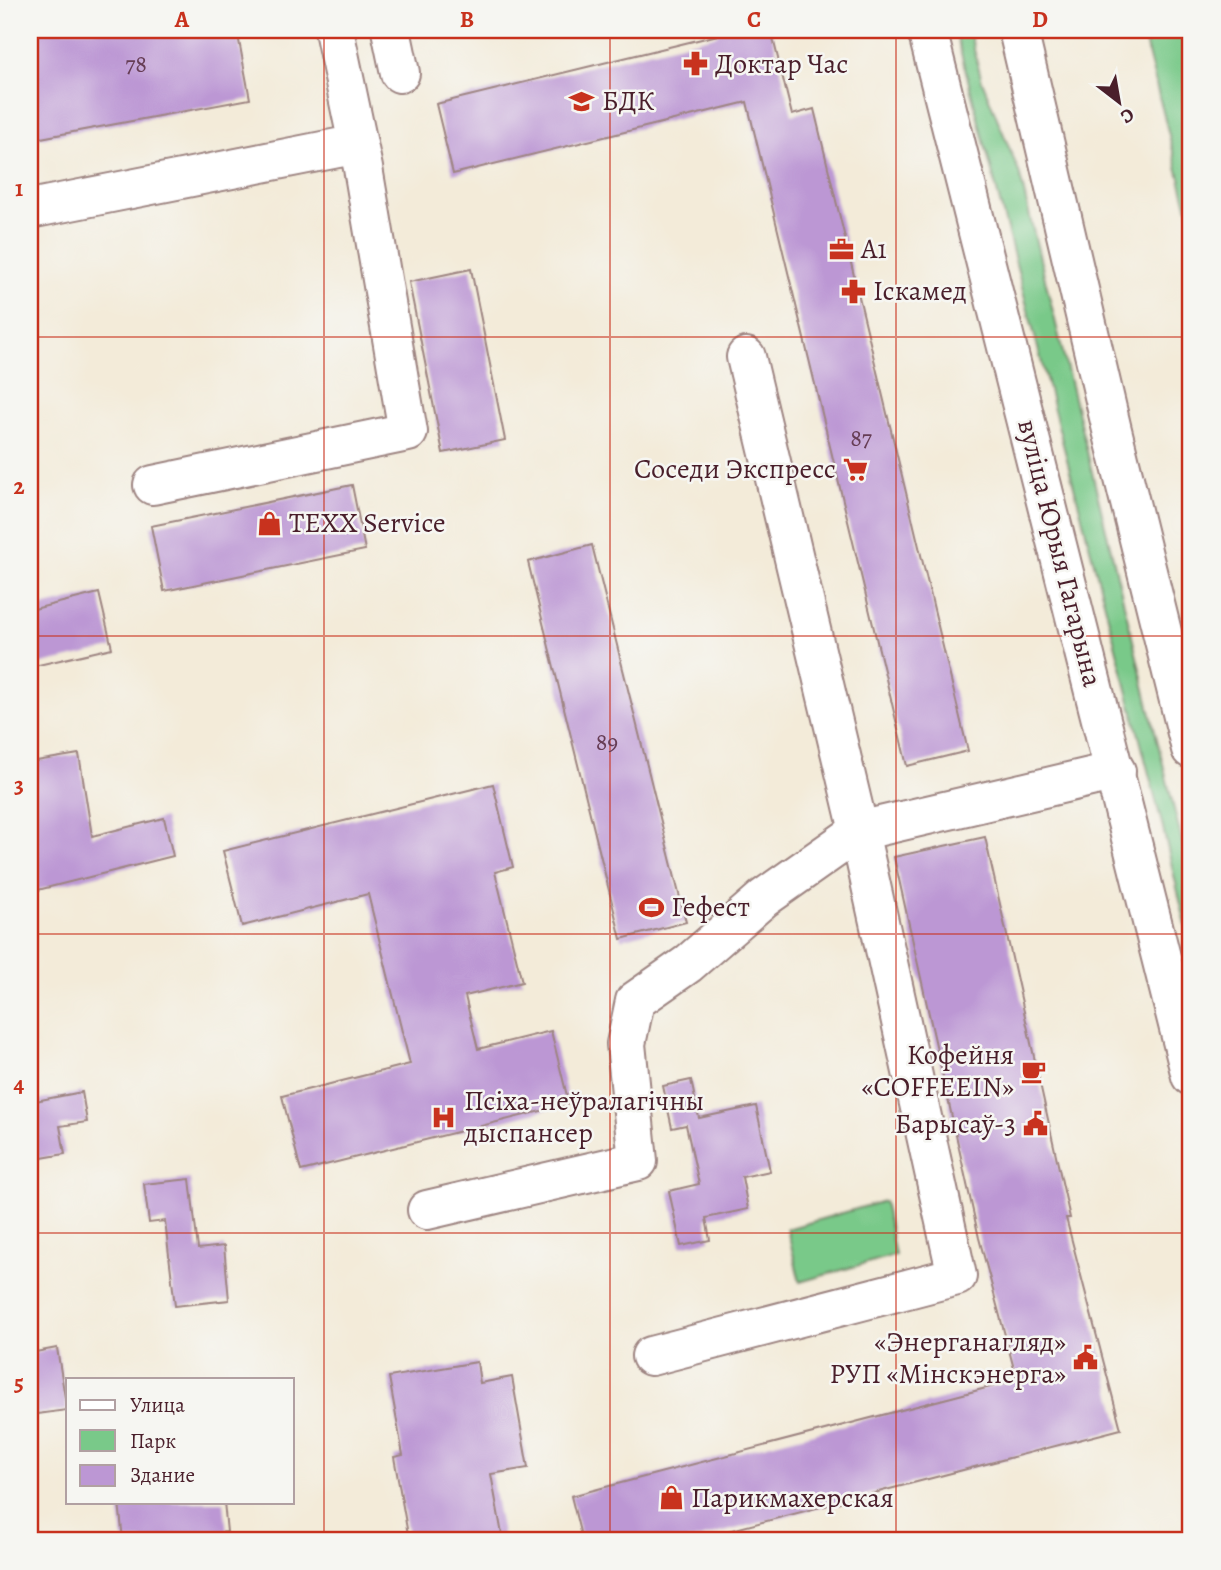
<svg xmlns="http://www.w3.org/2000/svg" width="1221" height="1570" viewBox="0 0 1221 1570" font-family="Alegreya,serif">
	<rect width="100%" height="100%" fill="#f6f6f2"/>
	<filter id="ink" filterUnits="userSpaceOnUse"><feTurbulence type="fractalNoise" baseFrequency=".0143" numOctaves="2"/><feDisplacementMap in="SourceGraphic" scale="14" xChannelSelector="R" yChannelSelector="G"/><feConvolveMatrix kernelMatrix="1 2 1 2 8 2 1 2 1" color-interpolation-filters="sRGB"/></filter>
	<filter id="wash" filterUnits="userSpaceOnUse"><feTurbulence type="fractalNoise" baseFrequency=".00686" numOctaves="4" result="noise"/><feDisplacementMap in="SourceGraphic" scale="28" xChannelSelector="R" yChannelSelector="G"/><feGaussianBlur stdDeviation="1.57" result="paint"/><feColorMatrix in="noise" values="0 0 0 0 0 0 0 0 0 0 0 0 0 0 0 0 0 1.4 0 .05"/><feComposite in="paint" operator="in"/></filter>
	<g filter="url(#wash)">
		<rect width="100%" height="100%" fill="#f3ebd9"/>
		<path fill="#79c989" stroke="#62745a" stroke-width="2" d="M955 30H969L982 81 1019 172 1191 879V947L1161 820Z
			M1142 30H1191V221Z
			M884 1201 895 1255 800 1282 787 1229Z"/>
		<g id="blocks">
			<path fill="#bc97d4" d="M30 30H237L250 99 30 140Z
				M716 30H771L792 115 814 109 968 751 907 766 747 102 453 174 436 104 718 35Z
				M471 269 505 440 443 453 409 282Z
				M352 485 365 550 164 591 151 526Z
				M592 545 686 922 621 939 528 562Z
				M99 593 112 648 30 667V610Z
				M79 754 92 836 164 818 173 856 30 892V762Z
				M493 784 513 867 495 872 522 982 465 996 478 1049 551 1031 569 1104 301 1171 282 1096 410 1064 368 894 242 926 223 851Z
				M985 837 1070 1218H1066L1121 1429 693 1540H582L571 1496 1017 1380 979 1238 894 857Z
				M691 1080 699 1118 756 1106 770 1171 742 1177 748 1209 706 1218 710 1240 681 1246 669 1191 699 1184 686 1125 672 1128 663 1086Z
				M82 1092 87 1122 60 1126 65 1154 30 1160V1102Z
				M190 1179 198 1249 224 1246 229 1300 175 1306 165 1221 149 1223 144 1184Z
				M57 1348 67 1410 30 1415V1353Z
				M477 1362 480 1383 512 1377 528 1468 491 1474 503 1540H409L394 1457 403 1455 389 1377Z
				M119 1502H224L227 1532 174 1538V1540H123Z"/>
		</g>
	</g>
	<g filter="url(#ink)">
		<use href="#blocks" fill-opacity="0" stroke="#9e8582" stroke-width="2"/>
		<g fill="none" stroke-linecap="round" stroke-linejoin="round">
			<defs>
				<path id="minor" d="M391 30 400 73
					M30 209 358 144
					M746 357 859 831 1116 771
					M153 485 408 432 363 168 334 30
					M427 1210 638 1161 626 1044 635 1001 688 964 764 898 859 831 957 1276 651 1356"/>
				<path id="major" d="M927 30 1191 1076
					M1018 30 1112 430 1191 749"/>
			</defs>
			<use href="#minor" stroke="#9e8582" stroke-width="42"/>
			<use href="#major" stroke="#9e8582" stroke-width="42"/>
			<use href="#minor" stroke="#fff" stroke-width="38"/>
			<use href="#major" stroke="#fff" stroke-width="38"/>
		</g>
	</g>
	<path fill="none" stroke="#c8321e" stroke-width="2" stroke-opacity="0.55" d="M324 30V1540M610 30V1540M896 30V1540M30 337H1191M30 636H1191M30 934H1191M30 1233H1191"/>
	<defs>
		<symbol id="pharmacy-bare" viewBox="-9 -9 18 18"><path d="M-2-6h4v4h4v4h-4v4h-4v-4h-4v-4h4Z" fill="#c8321e" stroke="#f6f6f2" stroke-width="2.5" paint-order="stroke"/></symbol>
		<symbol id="school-bare" viewBox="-9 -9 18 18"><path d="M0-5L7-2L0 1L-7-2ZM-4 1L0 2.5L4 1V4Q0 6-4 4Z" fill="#c8321e" stroke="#f6f6f2" stroke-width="2.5" paint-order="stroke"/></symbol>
		<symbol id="office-bare" viewBox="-9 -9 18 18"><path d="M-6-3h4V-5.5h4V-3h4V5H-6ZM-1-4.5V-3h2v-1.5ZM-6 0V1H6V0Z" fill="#c8321e" stroke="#f6f6f2" stroke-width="2.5" paint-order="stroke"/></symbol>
		<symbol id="supermarket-bare" viewBox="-9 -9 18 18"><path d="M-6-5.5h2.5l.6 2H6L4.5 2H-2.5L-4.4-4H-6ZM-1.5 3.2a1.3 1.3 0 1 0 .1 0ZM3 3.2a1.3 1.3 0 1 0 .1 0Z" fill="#c8321e" stroke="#f6f6f2" stroke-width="2.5" paint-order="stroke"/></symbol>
		<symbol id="shop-bare" viewBox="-9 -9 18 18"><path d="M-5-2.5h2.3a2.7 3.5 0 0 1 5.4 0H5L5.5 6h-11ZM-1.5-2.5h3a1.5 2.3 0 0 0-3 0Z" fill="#c8321e" stroke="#f6f6f2" stroke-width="2.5" paint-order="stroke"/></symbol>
		<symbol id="stadium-bare" viewBox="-9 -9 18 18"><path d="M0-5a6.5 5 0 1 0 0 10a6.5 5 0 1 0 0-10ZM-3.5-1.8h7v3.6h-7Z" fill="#c8321e" stroke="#f6f6f2" stroke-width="2.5" paint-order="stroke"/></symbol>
		<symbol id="cafe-bare" viewBox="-9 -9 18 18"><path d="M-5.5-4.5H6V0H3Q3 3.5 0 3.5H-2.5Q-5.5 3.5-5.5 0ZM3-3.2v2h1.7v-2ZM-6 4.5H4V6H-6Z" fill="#c8321e" stroke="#f6f6f2" stroke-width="2.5" paint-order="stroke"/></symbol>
		<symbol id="hospital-bare" viewBox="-9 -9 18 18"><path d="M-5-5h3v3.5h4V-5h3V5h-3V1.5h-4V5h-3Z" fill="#c8321e" stroke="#f6f6f2" stroke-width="2.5" paint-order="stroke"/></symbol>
		<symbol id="civic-bare" viewBox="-9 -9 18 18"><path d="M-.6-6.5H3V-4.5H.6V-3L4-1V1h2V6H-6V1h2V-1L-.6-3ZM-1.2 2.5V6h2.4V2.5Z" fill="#c8321e" stroke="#f6f6f2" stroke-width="2.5" paint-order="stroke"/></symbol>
	</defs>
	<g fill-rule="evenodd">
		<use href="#pharmacy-bare" x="678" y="46" width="35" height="35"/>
		<use href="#school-bare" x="564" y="84" width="35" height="35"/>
		<use href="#office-bare" x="824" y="232" width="35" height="35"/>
		<use href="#pharmacy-bare" x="836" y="274" width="35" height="35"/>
		<use href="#supermarket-bare" x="838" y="452" width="35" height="35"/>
		<use href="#shop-bare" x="252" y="506" width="35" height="35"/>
		<use href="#stadium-bare" x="634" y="890" width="35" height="35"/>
		<use href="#cafe-bare" x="1016" y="1054" width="35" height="35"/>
		<use href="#hospital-bare" x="426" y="1100" width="35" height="35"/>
		<use href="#civic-bare" x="1018" y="1106" width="35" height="35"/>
		<use href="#civic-bare" x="1068" y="1340" width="35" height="35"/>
		<use href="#shop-bare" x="654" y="1480" width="35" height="35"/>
	</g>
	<g text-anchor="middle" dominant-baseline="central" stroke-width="5" stroke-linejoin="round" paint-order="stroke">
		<g font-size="24" fill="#663d55">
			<text x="136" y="64">78</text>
			<text x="861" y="438">87</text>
			<text x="607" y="742">89</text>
		</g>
		<g font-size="28" fill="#4a1f2b" stroke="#f6f6f2" text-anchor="start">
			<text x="715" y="64">Доктар Час</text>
			<text x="602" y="101">БДК</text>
			<text x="861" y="249">A1</text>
			<text x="873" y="291">Іскамед</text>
			<text x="836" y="469" text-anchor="end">Соседи Экспресс</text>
			<text x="289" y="523">TEXX Service</text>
			<text x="671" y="907">Гефест</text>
			<text x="1014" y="1055" text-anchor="end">Кофейня<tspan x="1014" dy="32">«COFFEEIN»</tspan></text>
			<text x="464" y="1101">Псіха-неўралагічны<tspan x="464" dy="32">дыспансер</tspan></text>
			<text x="1016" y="1124" text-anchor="end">Барысаў-3</text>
			<text x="1066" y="1342" text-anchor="end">«Энерганагляд»<tspan x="1066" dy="32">РУП «Мінскэнерга»</tspan></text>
			<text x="691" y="1498">Парикмахерская</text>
		</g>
		<g font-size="28" fill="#4a1f2b" stroke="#f6f6f2">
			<text transform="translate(1060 553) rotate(76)">вуліца Юрыя Гагарына</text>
		</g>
	</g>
	<rect width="1221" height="1570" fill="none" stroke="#f6f6f2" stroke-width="77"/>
	<rect x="66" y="1378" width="228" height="126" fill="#f6f6f2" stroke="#b1a0a2" stroke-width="2"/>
	<rect x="80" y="1400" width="35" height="10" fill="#ffffff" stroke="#b1a0a2" stroke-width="2"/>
	<text x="130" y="1412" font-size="21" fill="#4a1f2b">Улица</text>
	<rect x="80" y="1430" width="35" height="21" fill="#79c989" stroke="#b1a0a2" stroke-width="2"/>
	<text x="130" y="1448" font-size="21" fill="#4a1f2b">Парк</text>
	<rect x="80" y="1465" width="35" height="21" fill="#bc97d4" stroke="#b1a0a2" stroke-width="2"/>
	<text x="130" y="1482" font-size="21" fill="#4a1f2b">Здание</text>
	<g transform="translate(1119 102) rotate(149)" stroke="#f6f6f2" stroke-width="5" paint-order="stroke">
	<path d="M0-5L12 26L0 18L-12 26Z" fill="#4a1f2b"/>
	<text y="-10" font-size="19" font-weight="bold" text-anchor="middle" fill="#4a1f2b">С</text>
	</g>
	<rect x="38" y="38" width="1144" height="1494" fill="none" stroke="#c8321e" stroke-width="2.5"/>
	<g font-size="23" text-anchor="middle" font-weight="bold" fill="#c8321e">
		<text x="182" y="27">A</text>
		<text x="467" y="27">B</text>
		<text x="754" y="27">C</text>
		<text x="1040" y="27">D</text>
		<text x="19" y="196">1</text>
		<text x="19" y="494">2</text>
		<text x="19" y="793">3</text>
		<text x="19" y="1092">4</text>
		<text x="19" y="1390">5</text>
	</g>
</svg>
